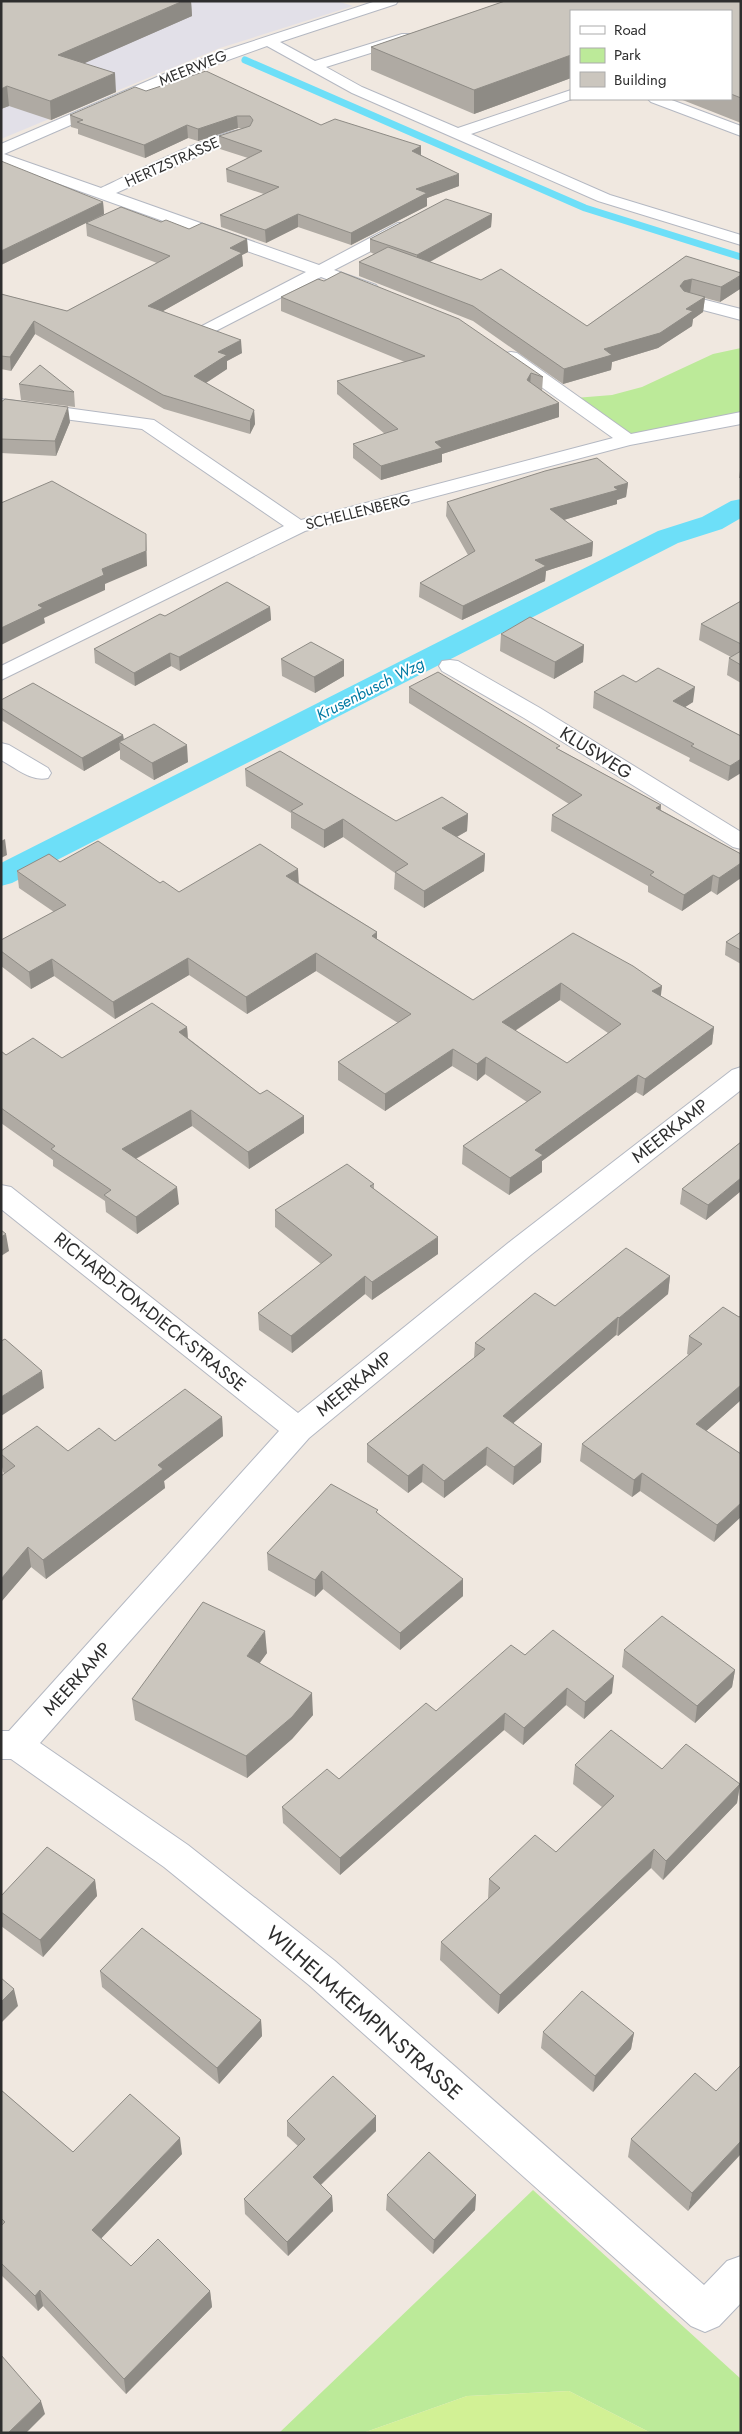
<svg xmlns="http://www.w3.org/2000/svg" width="742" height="2434" viewBox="0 0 742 2434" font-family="Jost,sans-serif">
	<rect width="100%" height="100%" fill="#f0e8e0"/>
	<path fill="#e2e0e8" d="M1 1H337L353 6 220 48 1 139Z"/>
	<path fill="#bcea99" d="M741 348V412L628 437 575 398 612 395 642 387 713 354Z
		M533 2190 741 2379V2433H651L569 2391 467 2396 363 2433H279Z"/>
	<path fill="#d2f195" d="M569 2391 651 2433H363L467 2396Z"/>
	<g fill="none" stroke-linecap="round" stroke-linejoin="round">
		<path stroke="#6ddff8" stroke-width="7" d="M245 60 585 208 741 257"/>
		<path fill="#6ddff8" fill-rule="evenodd" d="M741 499V518L722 529 678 543 12 883 1 886V863L658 531 702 517 731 501Z"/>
		<defs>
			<path id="minor" d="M376 1H398L396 4 280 42 315 61 402 34H412L414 37 412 40 326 67 362 87 458 128 571 90 572 99 471 134 610 195 741 235V245L598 201 352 93 267 46 181 77 4 154 101 188C128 176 227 124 250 130L252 133 250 136 234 140 116 193 319 265 398 223H410L412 227 410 231 334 270 376 285 379 289 376 293H364L321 277 206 336 200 335 197 331 200 327 306 272 1 163V144L171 71 229 49Z
				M648 99H669L741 126V136L651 102Z
				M690 296 741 309V320L684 305 681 301 684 297Z
				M511 352 517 353 631 434 741 412V424L630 445 305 531 1 680V666L284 526 142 429 1 411V399L154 420 301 520 613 438 505 361 502 357 505 353Z
				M450 660 458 661 540 708 741 832V849L733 847 524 718 442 671 439 666 442 661Z
				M1 743 9 745 48 768 51 773 48 778C31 782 16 768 1 760Z
				M741 1067V1090L532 1254 309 1438 40 1743 188 1845 335 1961 704 2285 727 2261 741 2256V2303L719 2326 705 2332 691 2326 309 1985 164 1867 11 1759H1V1731H9L279 1431 1 1209V1185L11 1187 298 1413 512 1240 732 1070Z"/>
		</defs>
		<use href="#minor" stroke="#b4b8c2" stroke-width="2"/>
		<use href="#minor" fill="#fff" fill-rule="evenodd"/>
	</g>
	<path fill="#afaaa3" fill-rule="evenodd" d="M1 1H191L192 16 84 63 116 92 51 120 9 106 1 109Z
		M505 1H741V123L680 99H731V11H571V78L474 114 371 70V47Z
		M146 91 321 125 421 146V155L459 186 427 198V206L351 245 298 227 266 243 221 227 220 215 264 194 227 182 226 169 248 158 220 149 219 136 242 128H238L198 141 188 138 145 158 78 134V129L71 127 70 115Z
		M103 202 104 214 161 222 189 229 247 239 248 252 242 255 243 266 163 311 242 353 227 361V369L206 383 254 410 255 424 250 434 164 409 35 334 11 371 1 369V294L67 311 157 263 87 236 86 223 1 265Z
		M492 214 491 227 430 262 587 326 686 256 740 289 720 302 705 298 703 312 693 319 692 326 658 348 612 362 611 370 563 384 473 321 359 276V262L374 254 370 252V239Z
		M318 279 543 377 542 391 559 403V417L442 454V462L381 480 353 458V444L385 434 337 394V381L405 362 281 311V297Z
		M19 384 74 392 75 407 21 400Z
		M1 402 70 422 56 456 1 453Z
		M741 464V478H739Z
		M628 483 626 497 617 500V504L564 520 593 542 592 556 546 571 545 581 462 620 419 597 420 583 468 555 446 516 447 502Z
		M741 601V683L727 675 729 658 731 657 699 640 701 624Z
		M270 607 271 620 180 671 171 666 135 686 95 663 94 649 165 616Z
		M501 634 584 645 583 662 554 679 500 651Z
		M281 659 344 676 315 693 282 676Z
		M636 682 693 702 685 707 741 736 728 781 689 761 690 758 593 708 594 692Z
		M409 687 560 750 661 805V810L741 854 717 895 711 891 682 911 648 892V886L551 831 552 815 569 804 409 703Z
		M1 700 123 735 124 739 188 762 154 780 120 759V750L84 771 1 720Z
		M245 769 396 821 468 814 467 831 457 837 485 854 484 871 424 908 394 889 395 873 343 837 324 848 291 828V813L246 786Z
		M60 862 160 883 179 892 299 883 377 932V939L473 1000 573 933 662 986 660 996 714 1027 712 1044 643 1096 636 1092 542 1161V1172L509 1195 462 1164 463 1146 527 1102 485 1074 477 1081 452 1066 385 1111 338 1080V1062L398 1023 316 971 247 1014 189 975 115 1019 54 976 31 989 1 966V940L54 912 19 888 17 871ZM560 1000 608 1033 567 1063 515 1031Z
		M741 932V964L725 955 726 942Z
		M187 1027 188 1038 260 1094 304 1116V1133L249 1169 192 1126 136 1159 179 1204 137 1234 106 1212 105 1201 53 1166V1160L1 1123V1051L6 1055 62 1058Z
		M741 1142V1191L706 1220 680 1204 682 1189Z
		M374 1184V1189L438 1254 372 1300 365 1294 292 1353 259 1330 258 1313 321 1264 275 1227V1210Z
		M670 1276 668 1294 618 1336 616 1335 513 1423 541 1462 513 1485 486 1465 444 1498 422 1482 408 1493 367 1462V1444L474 1358 475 1343 555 1306Z
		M741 1316V1400L706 1431 741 1454 714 1542 640 1491 632 1497 580 1461 582 1444 689 1355 687 1354 689 1336 739 1317Z
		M222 1417 223 1436 164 1481 165 1488 46 1579 31 1567 1 1602V1476L5 1474 3 1472 1 1462V1451H68Z
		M378 1514 463 1596 400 1650 323 1589 315 1597 268 1570 267 1553Z
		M624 1650 735 1670 732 1687 695 1723 622 1667Z
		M267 1653 259 1663 313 1715 292 1739 247 1778 135 1720 132 1699Z
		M525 1655 612 1693 584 1719 566 1705 523 1745 504 1730 340 1875 283 1823 282 1807 339 1779 436 1711Z
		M575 1765 662 1769 740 1784 737 1803 663 1880 651 1868 498 2014 440 1960 441 1942 488 1899 489 1879 556 1852 602 1807 573 1784Z
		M95 1880 97 1896 43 1957 1 1926V1896Z
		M100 1971 261 2020 262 2036 219 2084 102 1987Z
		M543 2032 634 2033 631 2049 593 2092 541 2048Z
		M1 2090 73 2152 182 2154 101 2238 131 2266 210 2291 212 2307 126 2394 43 2306 38 2311 1 2275Z
		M716 2091 688 2211 628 2157 631 2139Z
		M287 2121 376 2131 321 2185 332 2196 333 2211 288 2256 245 2214 244 2199 298 2146 287 2136Z
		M387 2195H476L475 2210 433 2254 386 2210Z"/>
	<path fill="#8e8b85" d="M183 1H191L192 16 60 74 58 55Z
		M571 55V78L474 114V90Z
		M115 73 116 92 51 120 50 101Z
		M7 86 9 106 1 109V89Z
		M237 116 238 128 198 141V129Z
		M187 125 188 138 145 158 144 145Z
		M421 146V158L412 151Z
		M459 174V186L427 198V206L351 245V233L416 189Z
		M103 202 104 214 1 265V251Z
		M298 214V227L266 243 265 230Z
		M492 214 491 227 417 269V255Z
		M247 239 248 252 242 255 243 266 149 319 148 306 230 248Z
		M741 275 740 289 720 302 721 287Z
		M692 279 690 294 682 296 680 286 684 281Z
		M705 297 703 312 693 319 692 326 658 348 612 362 611 370 563 384 564 369 686 309Z
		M34 321 35 334 11 371 10 357Z
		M241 340 242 353 227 361V369L195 390 194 376 218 352Z
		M531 373 530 386 527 380Z
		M559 403V417L442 454V462L381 480V466L435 442Z
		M68 407 70 422 56 456 55 441Z
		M254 410 255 424 250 434V421Z
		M628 483 626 497 617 500V504L550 524V509L614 487Z
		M146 534 147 566 105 584V590L44 618 45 623 1 645V628Z
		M593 542 592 556 546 571 545 581 462 620 463 606 535 560Z
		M270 607 271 620 180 671 179 657Z
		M584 645 583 662 554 679 555 662Z
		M170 653 171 666 135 686 134 673Z
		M344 660V676L315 693 314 677Z
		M695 687 693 702 671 716 673 701Z
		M123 735 124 745 119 742 120 750 84 771 82 758Z
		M187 745 188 762 154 780 152 763Z
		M741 759V773L728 781 730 766Z
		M661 805 659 821 656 808Z
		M468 814 467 831 442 845V828Z
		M343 819V837L324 848V830Z
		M5 839 7 855 1 858V841Z
		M485 854 484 871 424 908V891Z
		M741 863V878L717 895 719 878Z
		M298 869 299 886 286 876Z
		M713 875 711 891 682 911 684 895Z
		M377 932V949L372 936Z
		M316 953V971L247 1014 246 997Z
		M188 958 189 975 115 1019 113 1002Z
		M52 959 54 976 31 989 29 972Z
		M561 983 560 1000 501 1040 502 1022Z
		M662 986 660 1003 652 991Z
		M187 1027 188 1044 179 1032Z
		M714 1027 712 1044 643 1096 645 1079Z
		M453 1049 452 1066 385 1111V1094Z
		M486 1057 485 1074 477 1081V1064Z
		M638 1075 636 1092 542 1161V1172L509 1195 510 1178 535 1150Z
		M191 1110 192 1126 123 1166 122 1149Z
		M304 1116V1133L249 1169 248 1152Z
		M741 1178V1191L706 1220 708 1205Z
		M177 1187 179 1204 137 1234 136 1217Z
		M6 1234 9 1251 1 1256V1237Z
		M438 1237V1254L372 1300V1282Z
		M365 1276V1294L292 1353 291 1336Z
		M670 1276 668 1294 618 1336 619 1318Z
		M618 1317 616 1335 502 1433 503 1416Z
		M42 1371 44 1388 1 1416V1397Z
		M741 1385V1400L694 1442 696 1424Z
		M222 1417 223 1436 164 1481 165 1488 46 1579 43 1560 158 1465Z
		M542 1444 541 1462 513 1485 514 1467Z
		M487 1447 486 1465 444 1498V1481Z
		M423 1464 422 1482 408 1493V1476Z
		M642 1473 640 1491 632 1497 634 1480Z
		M741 1503V1517L714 1542 717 1525Z
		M28 1547 31 1567 1 1602V1579Z
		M322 1571 323 1589 315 1597V1580Z
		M463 1579V1596L400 1650V1633Z
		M265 1631 267 1653 249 1678 247 1656Z
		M735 1670 732 1687 695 1723 697 1706Z
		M614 1676 612 1693 584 1719 585 1702Z
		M567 1688 566 1705 523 1745 524 1728Z
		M312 1693 313 1715 292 1739 247 1778 246 1756Z
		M505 1713 504 1730 340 1875V1858Z
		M740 1784 737 1803 663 1880 666 1861Z
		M654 1849 651 1868 498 2014 500 1995Z
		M95 1880 97 1896 43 1957 40 1940Z
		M14 1989 18 2006 1 2023V2002Z
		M261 2020 262 2036 219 2084 217 2068Z
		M634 2033 631 2049 593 2092 595 2076Z
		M376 2116V2131L313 2192V2177Z
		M180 2138 182 2154 95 2245 92 2230Z
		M741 2141V2154L688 2211 692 2193Z
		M476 2195 475 2210 433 2254 434 2240Z
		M332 2196 333 2211 288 2256 287 2242Z
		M40 2290 43 2306 38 2311 35 2296Z
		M210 2291 212 2307 126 2394 124 2379Z
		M41 2401 45 2414 26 2433H8Z"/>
	<path fill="#cbc6be" stroke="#8e8b85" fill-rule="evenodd" d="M1 1H183L58 55 115 73 50 101 7 86 1 89Z
		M505 1H741V98L731 94V11H571V55L474 90 371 47Z
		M206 71 321 125 335 119 421 146 412 151 459 174 416 189 427 193 351 233 298 214 265 230 220 215 279 187 226 169 262 151 219 136 250 126 253 120 250 116H237L198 129 187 125 144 145 77 122 83 120 70 115 135 87 146 91Z
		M1 161 103 202 1 251Z
		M446 199 492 214 417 255 370 239Z
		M121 207 161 222 166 220 189 229 202 223 247 239 230 248 242 253 148 306 241 340 218 352 227 355 194 376 254 410 250 421 163 395 34 321 10 357 1 356V294L67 311 170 256 86 223Z
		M388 247 481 280 501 269 587 326 686 256 741 273V275L721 287 692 279 684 281 680 286 684 291 705 297 686 309 693 311 660 333 604 349 612 355 564 369 473 306 359 262Z
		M341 272 459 319 543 377 531 373 527 380 559 403 435 442 442 448 381 466 353 444 398 429 337 381 425 356 281 297 318 279 324 281Z
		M40 365 74 392 19 384Z
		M5 399 68 407 55 441 1 439V402Z
		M597 458 628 483 614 487 618 490 550 509 593 542 535 560 546 566 463 606 420 583 475 551 447 502 545 471Z
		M52 481 146 534V551L102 569 104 575 38 605 43 608 1 628V503Z
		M227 582 270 607 179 657 170 653 134 673 94 649 160 614 165 616Z
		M741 601V644L701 624Z
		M530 617 584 645 555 662 501 634Z
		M311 642 344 660 314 677 281 659Z
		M741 651V665L729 658Z
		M658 668 695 687 673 701 741 736V759L730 766 691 746 694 744 594 692 623 675 636 682Z
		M438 672 560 746 556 748 661 805 656 808 741 854V863L719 878 713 875 684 895 650 875 654 872 552 815 582 795 409 687Z
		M33 683 123 735 82 758 1 708V700Z
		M154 724 187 745 152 763 119 742Z
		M280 751 396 821 442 797 468 814 442 828 485 854 424 891 395 872 408 864 343 819 324 830 291 811 303 804 245 769Z
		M98 841 160 883 163 881 179 892 260 844 298 869 286 876 377 932 372 936 473 1000 573 933 633 966 662 986 652 991 714 1027 645 1079 638 1075 535 1150 543 1155 510 1178 463 1146 541 1092 486 1057 477 1064 453 1049 385 1094 338 1062 411 1014 316 953 246 997 188 958 113 1002 52 959 29 972 1 951V940L66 905 17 871 49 854 60 862ZM561 983 621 1024 567 1063 502 1022Z
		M741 932V950L726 942Z
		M152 1003 187 1027 179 1032 260 1094 267 1090 304 1116 248 1152 191 1110 122 1149 177 1187 136 1217 104 1195 111 1190 51 1149 55 1146 1 1108V1051L6 1055 33 1038 62 1058Z
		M741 1142V1178L708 1205 682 1189Z
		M347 1164 374 1184 370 1186 438 1237 372 1282 365 1276 291 1336 258 1313 332 1255 275 1210Z
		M1 1230 6 1234 1 1237Z
		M626 1248 670 1276 619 1318 618 1317 503 1416 542 1444 514 1467 487 1447 444 1481 423 1464 408 1476 367 1444 485 1349 475 1343 535 1293 555 1306Z
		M723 1307 739 1317 741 1316V1385L696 1424 741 1454V1503L717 1525 642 1473 634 1480 582 1444 702 1344 689 1336Z
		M5 1339 42 1371 1 1397V1341Z
		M185 1389 222 1417 158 1465 163 1469 43 1560 28 1547 1 1579V1476L15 1466 1 1454V1451L37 1426 68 1451 99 1428 115 1441Z
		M331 1484 378 1510 376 1512 463 1579 400 1633 322 1571 315 1580 267 1553Z
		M203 1602 265 1631 247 1656 312 1693 292 1717 246 1756 132 1699Z
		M662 1616 735 1670 697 1706 624 1650Z
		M553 1630 614 1676 585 1702 567 1688 524 1728 505 1713 340 1858 282 1807 327 1769 339 1779 426 1703 436 1711 511 1645 525 1655Z
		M611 1730 662 1769 686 1744 740 1784 666 1861 654 1849 500 1995 441 1942 500 1888 489 1879 535 1835 556 1852 614 1796 575 1765Z
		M47 1847 95 1880 40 1940 1 1912V1896Z
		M142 1928 261 2020 217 2068 100 1971Z
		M1 1978 14 1989 1 2002Z
		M582 1991 634 2033 595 2076 543 2032Z
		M741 2065V2141L692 2193 631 2139 695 2073 716 2091Z
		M333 2076 376 2116 313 2177 332 2196 287 2242 244 2199 305 2139 287 2121Z
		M1 2090 73 2152 130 2094 180 2138 92 2230 131 2266 158 2239 210 2291 124 2379 40 2290 35 2296 1 2263V2226L5 2222 1 2218Z
		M429 2152 476 2195 434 2240 387 2195Z
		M1 2355 41 2401 8 2433H1Z"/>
	<g text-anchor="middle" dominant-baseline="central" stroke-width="4" stroke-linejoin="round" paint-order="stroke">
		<g font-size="15" fill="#2e2e2e" stroke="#fff">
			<text transform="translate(193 68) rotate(-22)">MEERWEG</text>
			<text transform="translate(172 162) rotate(-24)">HERTZSTRASSE</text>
			<text transform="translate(358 512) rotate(-14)">SCHELLENBERG</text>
		</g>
		<g font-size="16" font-style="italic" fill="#047ba4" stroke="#fff">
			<text transform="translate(370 689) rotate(-27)">Krusenbusch Wzg</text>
		</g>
		<g font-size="18" fill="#2e2e2e" stroke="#fff">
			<text transform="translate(596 753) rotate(32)">KLUSWEG</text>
			<text transform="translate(670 1131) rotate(-38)">MEERKAMP</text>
			<text transform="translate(150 1312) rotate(39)">RICHARD-TOM-DIECK-STRASSE</text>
			<text transform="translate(354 1384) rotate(-39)">MEERKAMP</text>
			<text transform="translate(77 1679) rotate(-48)">MEERKAMP</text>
		</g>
		<g font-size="21" fill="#2e2e2e" stroke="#fff">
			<text transform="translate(364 2013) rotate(41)">WILHELM-KEMPIN-STRASSE</text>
		</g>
	</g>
	<rect width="742" height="2434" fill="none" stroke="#2e2e2e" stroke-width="5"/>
	<rect x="570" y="10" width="162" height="90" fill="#ffffff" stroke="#ababab"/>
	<rect x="580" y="26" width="25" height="8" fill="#ffffff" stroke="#ababab"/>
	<text x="614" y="35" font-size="15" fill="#2e2e2e">Road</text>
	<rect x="580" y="48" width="25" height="15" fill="#bcea99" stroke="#ababab"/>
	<text x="614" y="60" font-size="15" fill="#2e2e2e">Park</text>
	<rect x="580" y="72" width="25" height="15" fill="#cbc6be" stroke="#ababab"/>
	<text x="614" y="85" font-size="15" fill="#2e2e2e">Building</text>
</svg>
